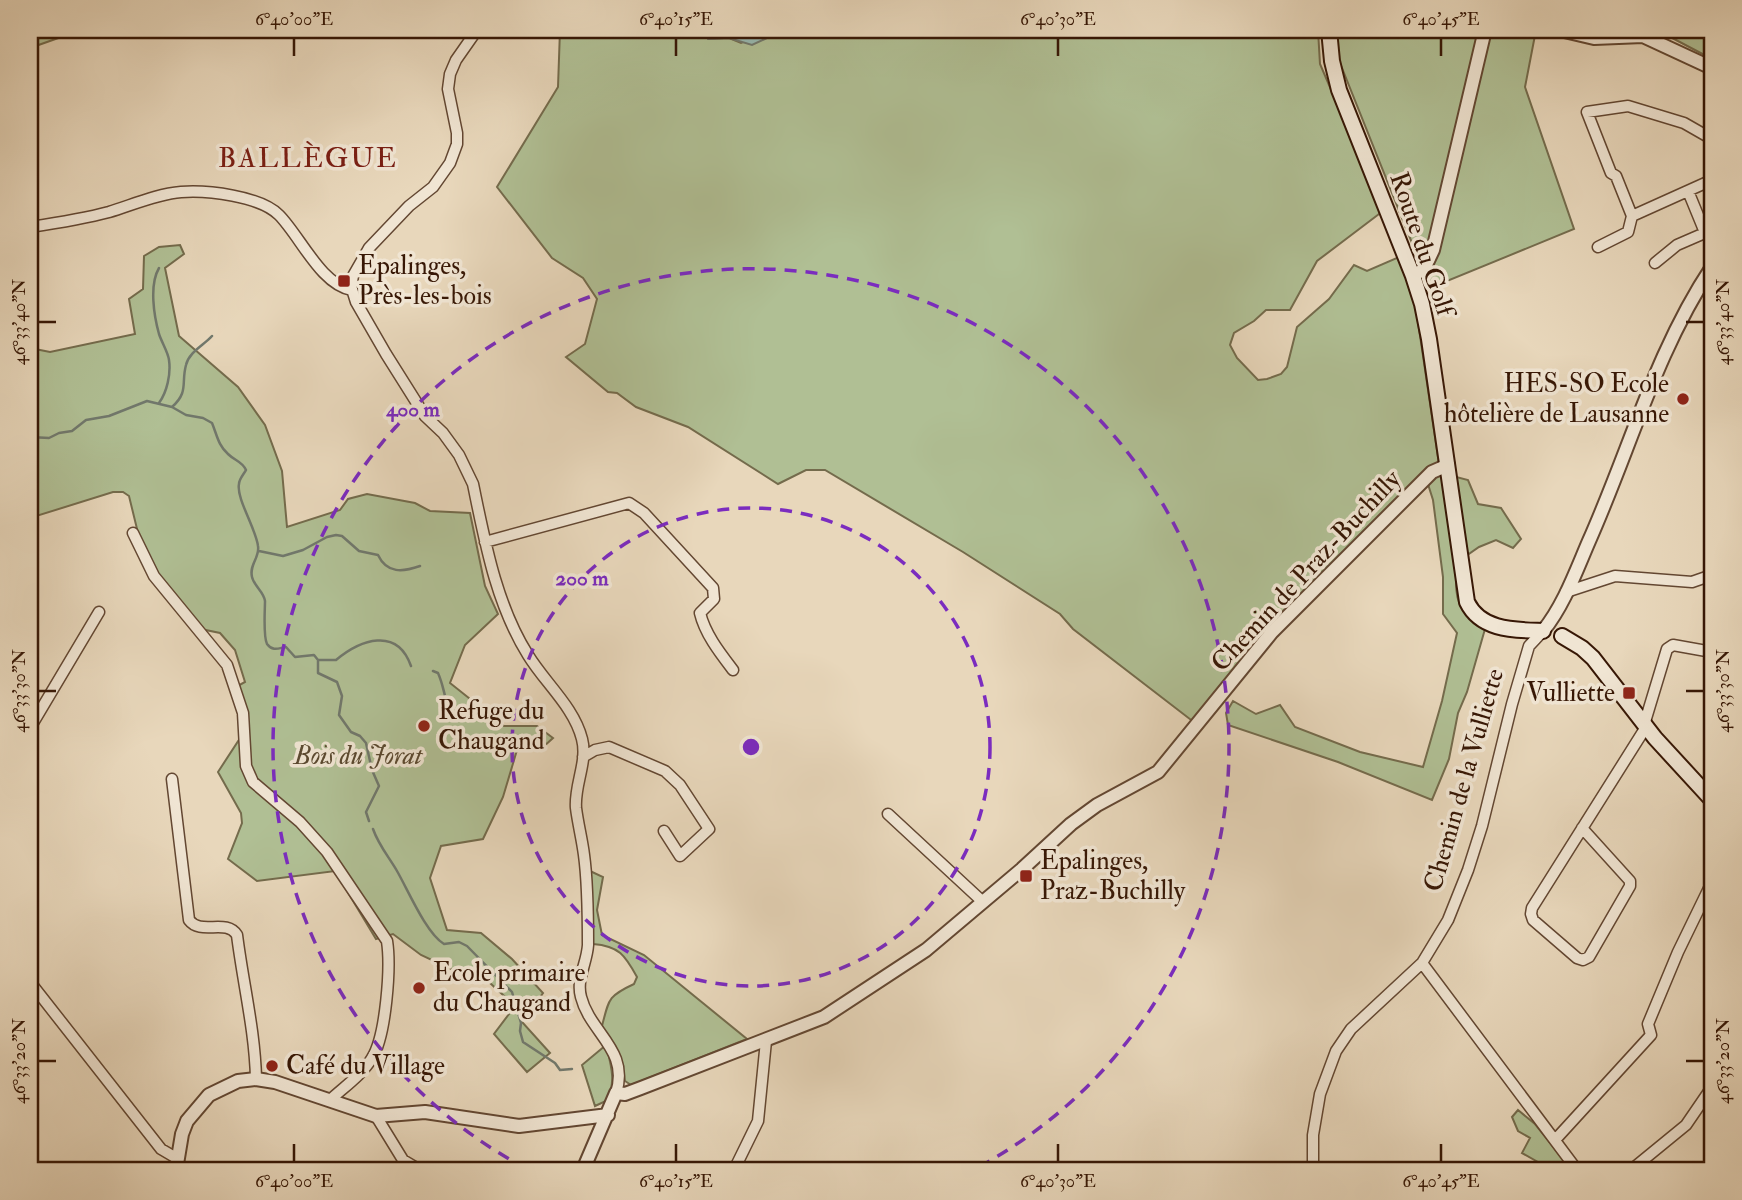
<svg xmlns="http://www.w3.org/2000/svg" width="1742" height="1200" viewBox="0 0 1742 1200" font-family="'IM FELL Double Pica',serif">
	<rect width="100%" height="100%" fill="#e8d7bb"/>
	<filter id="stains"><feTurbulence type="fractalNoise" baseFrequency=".00286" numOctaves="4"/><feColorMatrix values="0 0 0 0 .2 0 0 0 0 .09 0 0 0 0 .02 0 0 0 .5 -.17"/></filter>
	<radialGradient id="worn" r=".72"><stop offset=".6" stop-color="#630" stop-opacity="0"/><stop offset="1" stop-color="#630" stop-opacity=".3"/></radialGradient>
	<path fill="#b0bf94" stroke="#746b4c" stroke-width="2" d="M30 30H81L30 48Z
		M560 30H662L680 35 684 30H705V34L709 39 729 38 741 43 768 31 767 30H1318L1320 64 1383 211 1317 261 1290 310H1266L1254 321 1234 333 1230 345 1237 358 1258 380 1267 379 1281 374 1287 367 1297 327 1329 299 1354 265 1367 271 1399 257 1414 295 1439 464 1195 723 1073 629 1060 614 963 552 825 470H806L778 484 688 427 636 407 617 393 608 392 566 357 585 344 597 299 583 278 552 258 497 187 558 87Z
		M1335 30H1536L1525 87 1574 229 1430 288 1336 53Z
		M1657 30H1712V59Z
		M180 245 184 254 165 268 179 336 238 387 265 425 282 471 287 527 340 510 348 499 367 494 415 503 430 511 470 513 485 586 498 614 465 645 450 683 504 726H537L553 738 542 748 517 750 503 797 483 839 441 846 430 878 447 930 481 933 512 959 543 993 522 1022 550 1053 527 1072 494 1034 515 1006 478 972 453 970 421 955 393 934 376 939 335 871 257 881 228 859 242 823 241 813 218 772 244 732 234 688 245 682 235 650 220 633 201 629 159 575 138 533 129 496 123 492H113L30 518V348L50 352 135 334 129 299 143 289 144 256 159 247Z
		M1441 473 1468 480 1478 504 1501 508 1521 539 1513 548 1496 540 1479 547 1456 563C1456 597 1453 609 1485 629L1467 692 1458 713 1449 759 1432 800 1338 762 1228 725 1226 713 1233 701 1256 714 1280 705 1295 727 1360 752 1423 767 1442 701 1457 633 1443 614V577L1433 500 1427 481Z
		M590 871 603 877 597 910 602 935 644 955 747 1039 631 1085 625 1081 622 1064 602 1026C609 999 608 996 634 984L637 977C625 955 619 946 593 944Z
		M606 1045C611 1065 617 1083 606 1101L595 1106 582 1065Z
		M1518 1110 1535 1124 1572 1170H1545V1166L1522 1153 1530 1138 1518 1131 1512 1117Z"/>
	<path fill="#97b9b1" stroke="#71786c" stroke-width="2" d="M705 30H767L768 31 767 38 752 45 729 38 708 39 705 34Z"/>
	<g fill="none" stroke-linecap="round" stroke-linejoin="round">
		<path stroke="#71786c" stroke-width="2.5" d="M71 33 72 30
			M159 268C149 285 154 316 159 334 162 343 168 352 169 360 171 374 167 392 159 403
			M172 407C189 392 181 383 186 365 189 352 204 345 212 336
			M30 437 49 438 59 433 72 431 86 420 109 416 147 401 172 407 186 415 203 418 212 423C217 435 218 445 228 454 235 461 242 461 246 470 244 474 239 479 239 484 236 498 256 529 258 546 260 558 249 564 252 577 254 586 264 592 265 601 265 610 263 636 267 644 273 652 279 648 286 647L295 657 314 655 318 660V673L337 682 342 696 339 715 351 732 360 736 366 743 372 770 379 786 366 812 369 821
			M259 551 283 556 303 550 327 537 336 535 342 536 359 551 378 555C387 574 403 572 420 566
			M318 660H336C360 640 397 626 411 666
			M433 671 438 673C446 691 443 702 456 719
			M373 829C379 846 389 857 397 871 408 890 426 933 444 944L459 942 467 946 512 992 521 1023 520 1031 523 1042 555 1063 560 1070 572 1069"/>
		<defs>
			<path id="minor" d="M477 30 456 60 450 74 448 89 457 133V144L450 163 433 187 409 206 369 248 353 276 351 286 356 302 386 354 425 416 443 433 459 455 473 484C485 542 496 604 528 655 545 683 574 707 582 739 588 762 574 785 576 808 578 824 582 839 584 855 588 884 588 916 588 945 587 963 576 979 581 997 590 1033 630 1050 616 1093
				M1688 191 1704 230 1712 235
				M1632 216 1712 180
				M30 227C57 223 83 219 109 212 132 205 157 194 181 192 207 190 260 196 279 215 300 236 321 285 352 290
				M1598 247 1628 232 1632 216 1616 176 1611 173 1587 112 1628 106 1684 123 1712 139
				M1655 263 1677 245 1707 232
				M133 533 154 576 227 665 243 713 246 766 253 782 300 822 327 852 387 941C391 967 386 1036 372 1058 362 1075 344 1087 330 1100
				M485 542 629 503 644 513 713 588 714 599 700 613C705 634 720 653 733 670
				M1566 592 1615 576 1692 582 1712 575
				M1644 725 1667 649 1673 645 1712 652
				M30 728 99 612
				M583 757 595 750 609 747 665 771 680 785 709 829 680 856 664 831
				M172 779 189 920C201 936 226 918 237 935 243 983 255 1031 256 1079
				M888 814 983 902
				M1582 828 1630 881V886L1589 957 1583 960 1577 958 1533 920 1531 914 1532 908 1646 727
				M1422 963 1577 1170
				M30 982 161 1149 178 1159
				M376 1116 403 1160 420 1170
				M1555 1140 1651 1035 1648 1024 1678 952 1712 882
				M734 1170 758 1121 766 1041
				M1313 1170V1135L1320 1094 1336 1051 1351 1029 1422 963 1448 920 1468 870 1482 826 1512 704 1529 646 1543 631
				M1631 1170 1686 1125 1712 1087"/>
			<path id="tertiary" d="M1560 30 1594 38 1643 36 1712 68
				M1413 276 1424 269 1433 250 1485 30
				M1543 631C1564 605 1576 571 1589 541 1630 449 1656 351 1712 267
				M176 1170 182 1134 187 1121 209 1095 238 1081 256 1079 275 1082 376 1116 425 1112 519 1126 608 1115
				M583 1170 616 1093 625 1094 641 1088 824 1017 926 950 1022 869 1071 824 1097 805 1158 772 1272 632 1432 472 1448 465"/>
			<path id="secondary" d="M1329 30 1332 61 1339 90 1413 276 1422 304 1429 339 1467 602C1481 631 1515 630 1543 631
				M1562 636 1582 648 1593 658 1655 738 1712 800"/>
		</defs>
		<use href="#minor" stroke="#634732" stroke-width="13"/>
		<use href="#tertiary" stroke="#634732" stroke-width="16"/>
		<use href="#secondary" stroke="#371705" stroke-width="18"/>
		<use href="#minor" stroke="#f0e5d3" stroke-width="10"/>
		<use href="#tertiary" stroke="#f0e5d3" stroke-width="12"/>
		<use href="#secondary" stroke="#f0e5d3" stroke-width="14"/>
	</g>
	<path fill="none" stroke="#371705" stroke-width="2.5" d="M294 38V56M676 38V56M1058 38V56M1441 38V56M38 322H56M1686 322H1704M38 691H56M1686 691H1704M38 1061H56M1686 1061H1704M294 1144V1162M676 1144V1162M1058 1144V1162M1441 1144V1162"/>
	<g fill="none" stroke="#7b2cbf" stroke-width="3.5" stroke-dasharray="12 9">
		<circle cx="751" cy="747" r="239"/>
		<path d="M527 1169A478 478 0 1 1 975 1169"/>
	</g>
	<g fill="#8f2418" stroke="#f0e5d3" stroke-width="2.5">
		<rect x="337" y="274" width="14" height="14" rx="3.5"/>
		<circle cx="1683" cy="399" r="7"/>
		<rect x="1622" y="686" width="14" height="14" rx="3.5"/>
		<circle cx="424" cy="726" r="7"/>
		<rect x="1019" y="869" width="14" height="14" rx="3.5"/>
		<circle cx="419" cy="988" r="7"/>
		<circle cx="272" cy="1066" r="7"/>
	</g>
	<g text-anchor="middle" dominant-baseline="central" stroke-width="7" stroke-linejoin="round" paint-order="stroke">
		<g font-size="26" fill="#371705" stroke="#f0e5d3">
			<text transform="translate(1422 244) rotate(71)">Route du Golf</text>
			<text transform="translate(1306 571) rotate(-47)">Chemin de Praz-Buchilly</text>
			<text transform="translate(1464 780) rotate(-74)">Chemin de la Vulliette</text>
		</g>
		<g font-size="26" fill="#371705" stroke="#f0e5d3" text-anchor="start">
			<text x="358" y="266">Epalinges,<tspan x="358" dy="30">Près-les-bois</tspan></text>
			<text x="1669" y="384" text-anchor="end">HES-SO Ecole<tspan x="1669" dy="30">hôtelière de Lausanne</tspan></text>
			<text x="1615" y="693" text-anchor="end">Vulliette</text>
			<text x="438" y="711">Refuge du<tspan x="438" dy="30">Chaugand</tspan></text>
			<text x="1040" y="861">Epalinges,<tspan x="1040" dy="30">Praz-Buchilly</tspan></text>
			<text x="433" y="973">Ecole primaire<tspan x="433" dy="30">du Chaugand</tspan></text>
			<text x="286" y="1066">Café du Village</text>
		</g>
		<g font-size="26" font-style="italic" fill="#5b4930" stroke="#f0e5d3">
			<text x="358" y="756">Bois du Jorat</text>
		</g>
		<g font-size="28" letter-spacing="2" fill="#7a1f14" stroke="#f0e5d3">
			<text x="308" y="158">BALLÈGUE</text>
		</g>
	</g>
	<circle cx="751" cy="747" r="10" fill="#7b2cbf" stroke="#f0e5d3" stroke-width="3.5"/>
	<g font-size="21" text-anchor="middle" font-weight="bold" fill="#7b2cbf" stroke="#f0e5d3" stroke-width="7" stroke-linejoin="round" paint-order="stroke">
		<text x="413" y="416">400 m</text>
		<text x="582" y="585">200 m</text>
	</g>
	<rect width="1742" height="1200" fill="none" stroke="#e8d7bb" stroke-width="77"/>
	<rect x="38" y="38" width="1666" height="1124" fill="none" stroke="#371705" stroke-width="2.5"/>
	<g font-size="18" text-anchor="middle" fill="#371705">
		<text x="294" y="25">6°40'00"E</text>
		<text x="676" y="25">6°40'15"E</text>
		<text x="1058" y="25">6°40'30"E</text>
		<text x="1441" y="25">6°40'45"E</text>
		<text transform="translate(19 322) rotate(-90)" y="6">46°33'40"N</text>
		<text transform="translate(1723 322) rotate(-90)" y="6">46°33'40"N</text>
		<text transform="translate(19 691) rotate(-90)" y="6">46°33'30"N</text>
		<text transform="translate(1723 691) rotate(-90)" y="6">46°33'30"N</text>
		<text transform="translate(19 1061) rotate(-90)" y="6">46°33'20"N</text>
		<text transform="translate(1723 1061) rotate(-90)" y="6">46°33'20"N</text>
		<text x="294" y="1187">6°40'00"E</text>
		<text x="676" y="1187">6°40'15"E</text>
		<text x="1058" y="1187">6°40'30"E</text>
		<text x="1441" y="1187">6°40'45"E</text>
	</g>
	<rect width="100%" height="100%" filter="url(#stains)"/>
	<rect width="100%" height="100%" fill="url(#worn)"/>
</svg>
